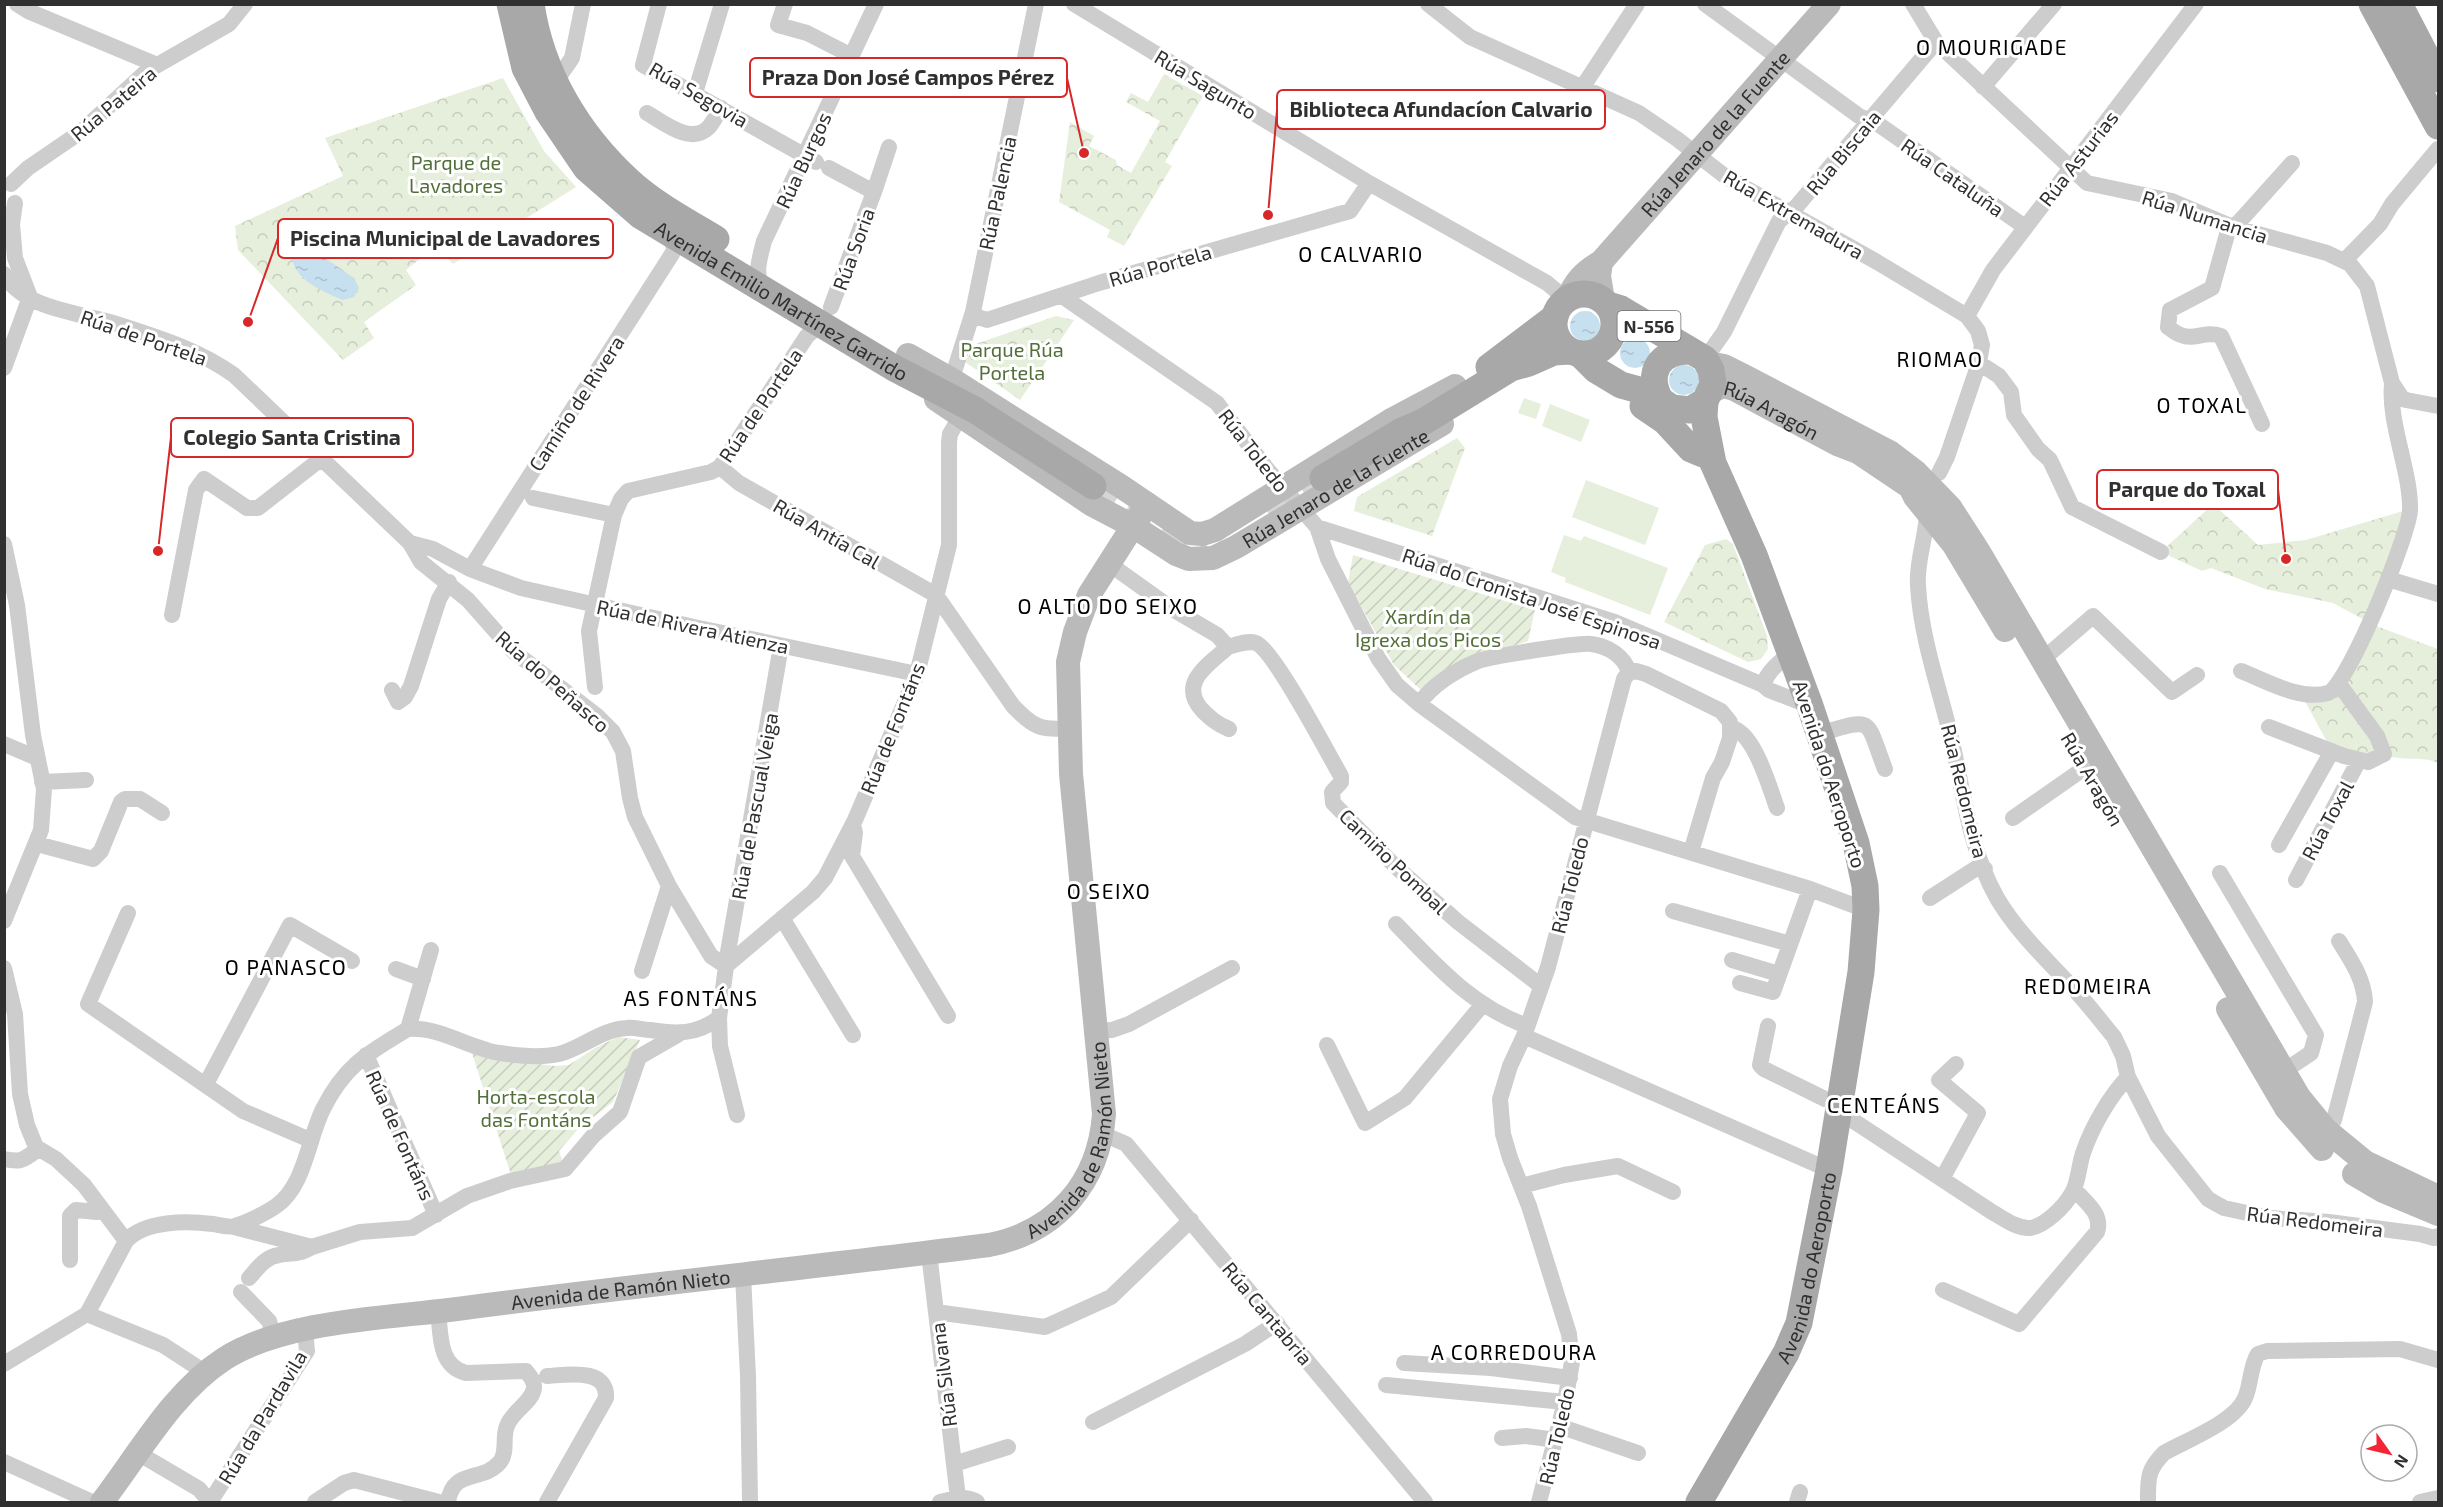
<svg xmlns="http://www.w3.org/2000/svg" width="2443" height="1507" viewBox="0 0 2443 1507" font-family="'Exo 2',sans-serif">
	<defs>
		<pattern id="park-crowns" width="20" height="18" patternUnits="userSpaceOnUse" patternTransform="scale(1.5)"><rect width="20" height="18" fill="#e6eedc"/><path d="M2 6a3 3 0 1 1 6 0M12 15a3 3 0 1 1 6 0" fill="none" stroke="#c6ccbd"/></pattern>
		<pattern id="garden-furrows" width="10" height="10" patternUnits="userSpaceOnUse" patternTransform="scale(1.5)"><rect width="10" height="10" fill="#e6eedc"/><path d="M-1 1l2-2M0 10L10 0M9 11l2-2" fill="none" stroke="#c6ccbd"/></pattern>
		<pattern id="water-ripples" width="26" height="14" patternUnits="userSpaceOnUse" patternTransform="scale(1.5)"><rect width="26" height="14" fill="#c7e0ef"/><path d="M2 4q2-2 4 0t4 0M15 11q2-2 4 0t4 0" fill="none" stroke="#abc0cd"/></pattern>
	</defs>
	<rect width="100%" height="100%" fill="#fff"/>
	<path fill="url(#park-crowns)" d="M1164 74 1203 96 1165 162 1172 166 1124 246 1107 237 1110 230 1059 202 1070 122 1094 136 1089 146 1116 160 1117 165 1131 173 1160 121 1126 102 1131 93 1148 102Z
		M503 78 544 151 576 187 453 264 436 246 406 270 416 285 364 322 374 338 343 360 238 250 235 226 343 176 325 138Z
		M1056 316 1074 320 1020 400 965 362 976 344Z
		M1457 438 1465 448 1432 536 1354 511 1357 497Z
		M2213 504 2258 545 2306 540 2410 509 2376 626 2438 649V763C2425 757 2415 760 2400 758 2378 755 2355 753 2332 751L2301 694 2329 692 2370 623 2333 603 2265 589 2211 568 2202 571 2161 552Z
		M1726 539 1733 544 1767 636 1768 649 1761 659 1748 662 1664 622 1705 545Z"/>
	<path fill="url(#garden-furrows)" d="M1353 555 1535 610 1528 641 1460 663 1421 690 1394 665 1348 583Z
		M618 1037 640 1040 613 1102 579 1128 559 1151 563 1163 512 1178 471 1050 488 1057 554 1066 569 1065 595 1048Z"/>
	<path fill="#e6eedc" d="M1524 398 1541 404 1536 419 1518 413Z
		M1550 404 1590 420 1581 442 1542 426Z
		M1586 480 1659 508 1645 545 1572 517Z
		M1564 535 1581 541 1584 536 1668 568 1650 615 1565 582 1566 578 1551 572Z"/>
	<path fill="url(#water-ripples)" d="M313 228 322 235 325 258 354 278 359 288 354 297 343 300C320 290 288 278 292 248 294 234 300 232 313 228Z
		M1570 326a15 15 0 1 1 30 0a15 15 0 1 1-30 0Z
		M1620 353a15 15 0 1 1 30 0a15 15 0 1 1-30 0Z
		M1669 380a15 15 0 1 1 30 0a15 15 0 1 1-30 0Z"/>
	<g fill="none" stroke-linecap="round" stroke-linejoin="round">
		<path stroke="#d6d6d6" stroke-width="27" stroke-dasharray="27 14" stroke-linecap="butt" d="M1093 486C1127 507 1167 542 1207 544
			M1267 511 1323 478"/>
		<path stroke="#cdcdcd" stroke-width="16" d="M17 4 28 11 157 65
			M659 4 643 65 816 162
			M785 4 778 25 807 33 852 56
			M1074 4 1369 183 1547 283 1567 300
			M1428 4 1470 37 1639 113 1677 139 1726 177 1877 262 1967 316 1978 331 1982 345 1979 363 1947 457 1939 473
			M1705 4 1859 116 1878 124 2025 227
			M1913 4 1936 42 2087 183 2172 201 2233 227 2327 253 2350 264 2367 286 2392 383 2402 398 2406 400 2438 406
			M554 84 572 58 583 4
			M1983 87 2054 4
			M1582 88 1637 4
			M695 93 722 4
			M647 113C663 122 690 145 708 128 713 123 717 114 721 108
			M829 168 874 192 831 307
			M11 184 28 168 82 131 147 71 229 24 245 4
			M874 192 889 147
			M15 203 12 224 15 258 30 297
			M2345 260 2380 224 2392 204 2438 149
			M4 274C23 310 84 313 120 325 160 338 199 350 234 375L410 543 433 549 470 569 521 588 694 627 917 674
			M761 286C755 271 760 257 764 241L876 4
			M1062 296 1217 403 1267 469 1317 527 1328 559 1378 658 1397 685 1419 704 1575 817 1810 889 1866 910
			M973 312 978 317 987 320 1099 283 1350 211 1369 183
			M1967 316 1993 270 2196 4
			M1705 359 1724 332 1779 221 1796 207 1936 42
			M1979 363 1999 376 2011 392 2014 415 2038 449 2050 460 2072 507 2161 552
			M4 368 30 297
			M954 381V372L973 312 1036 4
			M2262 424 2221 336C2204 330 2195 341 2181 335 2176 334 2171 329 2168 327L2170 310 2212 288 2228 231 2239 222 2292 163
			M720 467 739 483 936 595 1013 706C1033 727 1041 731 1070 728
			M533 498 614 515
			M1927 510C1927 537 1916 560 1918 586 1921 638 1939 687 1951 737 1963 790 1969 849 1997 898 2017 932 2046 959 2073 988 2087 1003 2100 1020 2114 1037L2123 1056 2128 1077 2158 1136 2208 1199 2215 1203 2224 1208 2270 1218 2329 1222 2420 1234 2434 1238 2438 1236
			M1317 527 1615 622 1763 685 1769 690 1810 706
			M410 543 421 562 468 600 513 651 596 715 613 732 623 751 630 798 635 817 669 886 711 956 726 966
			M4 544 17 605 33 735 44 789 41 830 4 921
			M1108 563 1171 608 1217 635 1228 647C1236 645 1247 640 1256 643 1274 650 1328 754 1341 776V782L1332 792 1333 803 1395 866 1458 922 1541 986
			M470 569 672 254 674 249 671 235
			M2388 579 2438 594
			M172 615 196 490 204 479 247 508H258L322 458
			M1228 647C1208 665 1178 683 1202 710 1211 719 1217 724 1229 729
			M2042 660 2093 616 2172 692 2197 675
			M2241 671C2267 681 2300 701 2328 693 2348 686 2409 535 2410 510 2411 472 2388 422 2392 384
			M1629 672 1636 671 1646 674 1721 711 1730 722V738L1722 762 1713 778 1691 852
			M1763 685C1768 671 1779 662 1790 654
			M595 687 589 631 614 515 621 499 628 491 711 472 720 467 807 336 816 328 828 327
			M392 690 398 702 405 697 411 686 439 599 449 582
			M1419 704C1432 685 1456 670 1478 661 1488 657 1581 642 1591 644 1608 646 1624 656 1629 672
			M2269 727 2344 756 2368 762 2384 754 2377 736 2339 684
			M1731 728C1754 731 1770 789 1777 808
			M1819 734C1876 717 1865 718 1885 769
			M4 744 37 758
			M42 782 86 780
			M2013 818 2086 767
			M854 828 855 833 852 856 948 1016
			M37 844 93 859 101 851 121 802 125 799H140L162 813
			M2279 845 2332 751
			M2220 873 2316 1035 2311 1053 2284 1071
			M2296 880 2359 760
			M1930 898 1975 869H1985
			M1673 911 1790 944
			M128 913 88 1004 243 1111 310 1140
			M782 918 853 1035
			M1396 924C1437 966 1470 1005 1527 1026
			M1732 960 1779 974
			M726 966 813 892 825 878 855 820 917 674 949 545V442L950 434 960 417
			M4 968 15 1014 20 1094 27 1125 36 1147 56 1159 84 1185 126 1241 87 1314 4 1364
			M396 969 423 979
			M642 971 669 886
			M1740 983 1773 992 1810 889
			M1768 1026 1760 1065 1764 1069 1825 1099
			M408 1029 431 950
			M1096 1031 1112 1030 1129 1024 1232 968
			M1524 1036 1829 1170
			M1327 1045 1365 1123 1405 1098 1483 1004
			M366 1055 436 1215
			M206 1084 290 925 352 961
			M1837 1110 1992 1212C2003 1218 2017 1229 2030 1228 2045 1226 2065 1206 2072 1193 2078 1184 2079 1165 2083 1153 2092 1127 2109 1097 2128 1077
			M737 1115 720 1046 719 1018 728 952 781 646
			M2326 1130 2334 1120 2365 1002C2364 979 2351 960 2339 941
			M1103 1134 1126 1144 1425 1502
			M4 1159C24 1163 23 1159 39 1149
			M1942 1179 1978 1113 1939 1080 1956 1064
			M1521 1186 1564 1175 1618 1166 1673 1192
			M234 1227 312 1247 360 1232 412 1228 467 1196 510 1181 565 1169 593 1136 620 1112 639 1057 679 1034
			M126 1241C145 1220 187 1221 213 1224 220 1225 229 1228 235 1226 248 1222 266 1213 276 1206 305 1186 308 1139 323 1109 345 1065 368 1053 408 1029 439 1026 470 1049 500 1053 519 1056 540 1058 559 1054 582 1048 602 1029 627 1028 634 1027 643 1030 650 1030 676 1034 696 1035 719 1018
			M929 1253 958 1498
			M70 1260V1216L76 1210 97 1212 101 1209
			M743 1275 748 1376 750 1502
			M249 1278C258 1268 265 1257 279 1255 294 1252 296 1256 312 1247
			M1943 1290 2019 1324 2097 1232C2103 1214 2086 1203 2075 1190
			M241 1292 269 1321 274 1337
			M438 1311C441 1334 438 1366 466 1373L526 1371C529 1375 535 1381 534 1388 532 1403 512 1411 507 1426 502 1437 508 1452 500 1462 482 1483 453 1468 448 1502
			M936 1312 1045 1327 1111 1297 1191 1220
			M87 1314 163 1345 206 1373
			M1404 1363 1491 1368 1570 1378
			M1386 1385 1565 1402
			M1093 1422 1245 1344 1277 1323
			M1559 1426 1638 1453
			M1502 1438 1526 1436 1556 1440
			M138 1453 199 1489 210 1502
			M4 1462 92 1502
			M954 1464 1008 1447
			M210 1502 307 1351 305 1330
			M315 1502 344 1483 354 1480 439 1502
			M547 1502 606 1398C608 1367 566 1375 547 1376
			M940 1502C953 1499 965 1495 977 1502
			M1539 1502 1565 1402 1572 1362 1569 1334 1529 1206 1510 1158 1503 1134 1500 1099 1510 1066 1524 1036 1548 967 1624 679 1629 672
			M1797 1502 1800 1492
			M2148 1502C2148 1479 2147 1470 2164 1453 2187 1440 2235 1422 2245 1398 2251 1385 2250 1366 2258 1354L2267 1351 2400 1349 2438 1360
			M2420 1502 2438 1498"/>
		<g stroke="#bababa" stroke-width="24">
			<path d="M1601 262 1599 276 1603 300"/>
			<path id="s1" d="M1567 300C1575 282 1583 272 1601 262L1829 4"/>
			<path d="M908 355 954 381 1122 487 1190 533 1202 534 1215 530 1393 419 1455 386"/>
			<path d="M1708 363 1724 366 1744 376 1891 453 1916 472 1950 507 1979 552 2299 1097 2326 1130 2365 1162 2438 1197"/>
			<path id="s2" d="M1712 391 1723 386 1734 389 1837 444 1858 452 1910 487 1915 497 1954 545 2005 630"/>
			<path id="s3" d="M936 399 1091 504 1133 526 1176 554 1189 559 1213 558 1236 547 1442 424"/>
			<path d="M2228 1009 2286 1108 2322 1149"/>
			<path d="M2354 1174 2383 1191 2438 1214"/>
			<path id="s4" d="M102 1502C139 1454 172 1393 224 1359 281 1322 382 1318 449 1310 629 1286 809 1268 989 1245 1056 1232 1099 1183 1104 1114L1071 774 1068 662 1075 632 1089 595 1147 504"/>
		</g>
		<g stroke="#a8a8a8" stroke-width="27">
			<path id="s5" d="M510 4 525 68 548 112 586 168 641 216 894 368 975 410 1093 486"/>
			<path d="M531 4C541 73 578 134 629 181 654 204 686 221 716 239"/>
			<path d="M2372 4 2438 126"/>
			<path d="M2399 4 2438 79"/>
			<circle cx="1584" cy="324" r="30"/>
			<path d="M1580 354 1596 370 1621 385 1643 391 1660 400 1672 408 1690 410 1705 401 1713 384 1711 370 1705 359 1621 309 1608 305"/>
			<path d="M1489 367 1555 317"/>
			<path d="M1660 400C1646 373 1659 351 1689 351"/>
			<path d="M1643 406 1665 421 1691 449 1703 454"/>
			<path d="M1323 478 1400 432 1423 422 1511 368 1529 363 1554 352 1570 351"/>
			<path id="s6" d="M1699 1502 1786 1353 1799 1323 1829 1170 1861 972 1866 910 1865 886 1856 843 1810 706 1754 555 1713 463 1704 417 1705 401"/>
		</g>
	</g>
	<g text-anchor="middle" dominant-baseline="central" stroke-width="6" stroke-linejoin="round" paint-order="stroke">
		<rect fill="#fff" stroke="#6e6e6e" stroke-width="1.5" x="1617.5" y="311" width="63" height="30" rx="4.5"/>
		<g font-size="18" font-weight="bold" fill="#303030">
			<text x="1649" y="326">N-556</text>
		</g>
		<g font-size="20" fill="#303030" stroke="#fff">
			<text transform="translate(1206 84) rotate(31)">Rúa Sagunto</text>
			<text transform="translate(699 94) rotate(30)">Rúa Segovia</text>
			<text transform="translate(113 103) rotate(-40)">Rúa Pateira</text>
			<text stroke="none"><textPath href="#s1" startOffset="224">Rúa Jenaro de la Fuente</textPath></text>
			<text transform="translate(1843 152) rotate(-50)">Rúa Biscaia</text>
			<text transform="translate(2078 158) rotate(-52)">Rúa Asturias</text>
			<text transform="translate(803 160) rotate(-65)">Rúa Burgos</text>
			<text transform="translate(1953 177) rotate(35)">Rúa Cataluña</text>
			<text transform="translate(997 193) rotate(-78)">Rúa Palencia</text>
			<text transform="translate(1794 214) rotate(30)">Rúa Extremadura</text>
			<text transform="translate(2205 216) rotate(18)">Rúa Numancia</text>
			<text transform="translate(853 249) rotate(-70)">Rúa Soria</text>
			<text transform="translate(1160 265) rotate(-16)">Rúa Portela</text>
			<text stroke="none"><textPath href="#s5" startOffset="420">Avenida Emilio Martínez Garrido</textPath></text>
			<text transform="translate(144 337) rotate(19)">Rúa de Portela</text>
			<text transform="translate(576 403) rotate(-57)">Camiño de Rivera</text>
			<text transform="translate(760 405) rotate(-56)">Rúa de Portela</text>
			<text stroke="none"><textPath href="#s2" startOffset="66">Rúa Aragón</textPath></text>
			<text transform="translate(1254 450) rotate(52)">Rúa Toledo</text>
			<text stroke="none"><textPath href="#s3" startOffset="465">Rúa Jenaro de la Fuente</textPath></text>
			<text transform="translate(827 533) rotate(30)">Rúa Antía Cal</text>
			<text transform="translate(1532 598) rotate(19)">Rúa do Cronista José Espinosa</text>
			<text transform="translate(693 626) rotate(12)">Rúa de Rivera Atienza</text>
			<text transform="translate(553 681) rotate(41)">Rúa do Peñasco</text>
			<text transform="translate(892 728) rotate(-68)">Rúa de Fontáns</text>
			<text transform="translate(1830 774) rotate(72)">Avenida do Aeroporto</text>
			<text transform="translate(2093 779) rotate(60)">Rúa Aragón</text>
			<text transform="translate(1965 791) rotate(76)">Rúa Redomeira</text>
			<text transform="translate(754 806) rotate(-80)">Rúa de Pascual Veiga</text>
			<text transform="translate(2327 820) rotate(-62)">Rúa Toxal</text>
			<text transform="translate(1394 861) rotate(44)">Camiño Pombal</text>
			<text transform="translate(1569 885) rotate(-76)">Rúa Toledo</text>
			<text transform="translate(401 1135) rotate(66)">Rúa de Fontáns</text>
			<text stroke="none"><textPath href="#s4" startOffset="1116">Avenida de Ramón Nieto</textPath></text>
			<text transform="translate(2315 1221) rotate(7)">Rúa Redomeira</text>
			<text stroke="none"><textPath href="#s6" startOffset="261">Avenida do Aeroporto</textPath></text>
			<text stroke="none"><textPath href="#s4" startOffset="594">Avenida de Ramón Nieto</textPath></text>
			<text transform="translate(1268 1313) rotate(50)">Rúa Cantabria</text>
			<text transform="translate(943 1375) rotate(-97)">Rúa Silvana</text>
			<text transform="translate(262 1417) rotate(-59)">Rúa da Pardavila</text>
			<text transform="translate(1556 1436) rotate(-77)">Rúa Toledo</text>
		</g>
		<g font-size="20" fill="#536f39" stroke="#fff">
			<text x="456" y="162">Parque de<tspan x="456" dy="23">Lavadores</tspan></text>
			<text x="1012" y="349">Parque Rúa<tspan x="1012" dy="23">Portela</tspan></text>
			<text x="1428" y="616">Xardín da<tspan x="1428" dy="23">Igrexa dos Picos</tspan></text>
			<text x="536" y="1096">Horta-escola<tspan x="536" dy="23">das Fontáns</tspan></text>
		</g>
		<g font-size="21" letter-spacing="1.5" fill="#000" stroke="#fff">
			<text x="1992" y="46">O MOURIGADE</text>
			<text x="1361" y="253">O CALVARIO</text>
			<text x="1940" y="358">RIOMAO</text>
			<text x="2202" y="404">O TOXAL</text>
			<text x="1108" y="605">O ALTO DO SEIXO</text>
			<text x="1109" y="890">O SEIXO</text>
			<text x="286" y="966">O PANASCO</text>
			<text x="2088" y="985">REDOMEIRA</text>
			<text x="691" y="997">AS FONTÁNS</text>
			<text x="1884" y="1104">CENTEÁNS</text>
			<text x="1514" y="1351">A CORREDOURA</text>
		</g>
	</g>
	<path fill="none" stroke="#d62828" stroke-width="2" d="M1084 153L1067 78M1268 215L1277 110M248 322L278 238M158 551L171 437M2286 559L2278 489"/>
	<g fill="#d62828" stroke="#fff" stroke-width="2">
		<circle cx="1084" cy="153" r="6"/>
		<circle cx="1268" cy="215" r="6"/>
		<circle cx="248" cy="322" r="6"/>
		<circle cx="158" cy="551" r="6"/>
		<circle cx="2286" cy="559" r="6"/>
	</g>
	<g fill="#fff" stroke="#d62828" stroke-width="2">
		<rect x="750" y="58" width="317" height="39" rx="6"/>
		<rect x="1277" y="90" width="328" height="39" rx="6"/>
		<rect x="278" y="219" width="335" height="39" rx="6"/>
		<rect x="171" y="418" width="242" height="39" rx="6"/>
		<rect x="2097" y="470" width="181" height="39" rx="6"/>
	</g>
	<g font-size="21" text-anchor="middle" font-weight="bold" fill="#303030">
		<text x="908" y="85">Praza Don José Campos Pérez</text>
		<text x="1441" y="117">Biblioteca Afundacíon Calvario</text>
		<text x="445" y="246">Piscina Municipal de Lavadores</text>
		<text x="292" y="445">Colegio Santa Cristina</text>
		<text x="2187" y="497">Parque do Toxal</text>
	</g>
	<rect width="2443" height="1507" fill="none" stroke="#303030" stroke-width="12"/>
	<g transform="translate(2389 1453) rotate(124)"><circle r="28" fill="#ffffff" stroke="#acacac" stroke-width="1.5"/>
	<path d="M0-4.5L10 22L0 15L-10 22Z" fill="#f32537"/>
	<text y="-9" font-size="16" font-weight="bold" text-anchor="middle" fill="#303030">N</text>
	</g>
</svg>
